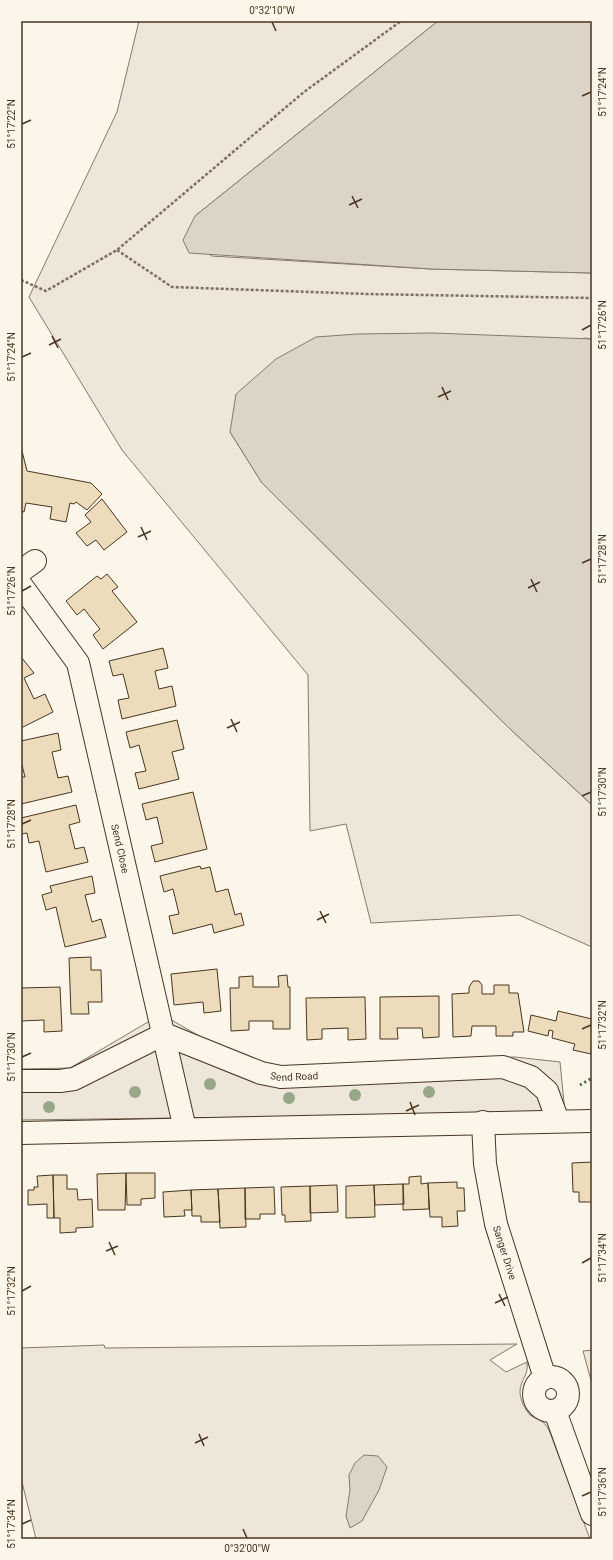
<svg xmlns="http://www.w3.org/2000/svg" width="613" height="1560" viewBox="0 0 613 1560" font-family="Roboto,sans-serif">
	<rect width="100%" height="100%" fill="#fbf6e9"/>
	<path fill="#ede6d9" stroke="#887966" d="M139 21H438L195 216 211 256 431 269 592 273V339L585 338 230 432 262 483 509 728 592 805V947L519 915 371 923 346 824 310 831 308 675 122 450 29 297 117 112Z
		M168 1018 255 1068 515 1057 560 1062 565 1113 21 1120V1069L70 1068 153 1019Z
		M517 1344 490 1360 506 1372 527 1362C529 1376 520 1379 520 1392 520 1399 525 1410 530 1415 539 1421 543 1419 549 1430L590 1539H36L21 1478V1348L104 1345 105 1348Z
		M592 1350V1384L583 1351Z"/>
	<path fill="#dcd4c6" stroke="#887966" d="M438 21H592V273L431 269 189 253 183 240 195 216Z
		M433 333 592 339V805L509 728 262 483 230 432 236 394 276 359 316 337 357 334Z
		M364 1455 378 1456 387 1467 379 1490 362 1521 350 1528 346 1516 350 1490 349 1475 355 1463Z"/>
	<path fill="#ecdcbc" stroke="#4a3520" d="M21 447 27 471 91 483 102 494 87 510 76 502 74 504 70 503 66 522 50 519 52 507 26 503 24 512 21 511Z
		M102 499 127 532 104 550 96 540 87 546 76 533 91 522 85 515Z
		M107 574 118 587 112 591 137 622 103 649 93 635 100 629 84 609 77 615 66 601 97 576 101 579Z
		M163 648 168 668 155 671 159 689 172 686 176 706 122 719 118 700 129 698 123 674 113 676 109 661Z
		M21 657 34 673 24 678 34 699 45 694 53 712 21 728Z
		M177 720 184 749 172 752 179 779 139 789 135 773 146 771 139 745 130 748 126 732Z
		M58 733 61 750 52 752 58 778 68 776 72 792 21 804V777H25L21 761V741Z
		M193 792 207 849 155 862 151 846 163 843 157 817 146 820 142 804Z
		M76 805 80 822 69 825 75 849 84 847 88 862 46 872 39 841 29 843 27 833 21 834V818Z
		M200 866 201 869 210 867 216 892 228 889 235 915 241 913 244 925 214 933 212 924 173 934 169 916 179 914 173 889 164 892 160 876Z
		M92 876 95 893 85 895 92 922 101 919 106 937 65 947 56 907 46 910 42 895 52 892 50 886Z
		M91 957V970H101L102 1002H88L89 1014H71L69 958Z
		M217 969 221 1011 204 1013 203 1002 174 1005 171 974Z
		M287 975 288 987H290V1029H273V1021H249V1030L231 1031 230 988H239V977L253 976V987H279L278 976Z
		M473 981H479L482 985V994H494V985H509V993H518L524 1032H513V1036H496V1026H472L471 1036 453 1037 452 994 469 993V987Z
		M60 987 62 1031 44 1032V1020L21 1021V988Z
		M439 996V1037L423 1038 422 1028H397L398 1039H380V997Z
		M365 997 366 1039 348 1040V1028L322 1029V1039L307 1040 306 998Z
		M558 1011 592 1019 591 1054 573 1050 575 1044 552 1038 553 1031 549 1030 548 1036 528 1031 531 1015 556 1021Z
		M592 1162V1202H579V1192H573L572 1163Z
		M126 1173H155V1198L141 1199V1205H127Z
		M126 1173 125 1210H98L97 1174Z
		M53 1175H67V1189H77L78 1200 92 1199 93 1227 76 1228V1232L60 1233V1218H54Z
		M53 1175 54 1218H47V1204L28 1205V1190H34V1187H38L37 1176Z
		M421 1176V1184L428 1183 429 1209 403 1210V1184H409V1177Z
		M457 1182V1188H464L465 1211H457L458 1226 442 1227V1217H430L428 1183Z
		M403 1184 404 1204 375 1205 374 1185Z
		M337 1185 338 1212 310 1213V1186Z
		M374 1185 375 1217 346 1218V1186Z
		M310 1186 311 1221 285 1222V1215H282L281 1187Z
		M274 1187 275 1214H260V1219H245V1188Z
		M245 1188 246 1227 220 1228 218 1189Z
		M218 1189 220 1222H201V1216H192L191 1190Z
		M191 1190 192 1210H184L185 1216 164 1217 163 1192Z"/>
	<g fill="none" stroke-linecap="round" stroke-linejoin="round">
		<defs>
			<g id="minor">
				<path d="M21 571 35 561"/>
				<path id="s1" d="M21 585 78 663 185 1129"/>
				<path id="s2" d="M21 1081H60L74 1079 164 1034 261 1073 281 1077 503 1067 531 1077 547 1091 558 1121"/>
				<path id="s3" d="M483 1122 485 1164 496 1224 545 1378"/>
				<circle cx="551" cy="1394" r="17"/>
				<path d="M555 1411 592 1514"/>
			</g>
			<path id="major" d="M21 1133 592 1121"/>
		</defs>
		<use href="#minor" stroke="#4a3520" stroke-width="24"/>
		<use href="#major" stroke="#4a3520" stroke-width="24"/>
		<path stroke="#7f6f5c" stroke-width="2.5" stroke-dasharray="3 2" stroke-linecap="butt" d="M117 250 172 287 368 294 592 298
			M21 280 46 291 117 250 304 92 401 21"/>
		<use href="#minor" stroke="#fbf6e9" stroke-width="22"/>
		<use href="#major" stroke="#fbf6e9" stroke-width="22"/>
		<path stroke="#436837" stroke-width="3" stroke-dasharray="2 3" stroke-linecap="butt" d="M580 1085 592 1078"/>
	</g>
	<g fill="#96a887">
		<circle cx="210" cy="1084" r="6"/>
		<circle cx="135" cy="1092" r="6"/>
		<circle cx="429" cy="1092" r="6"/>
		<circle cx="355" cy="1095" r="6"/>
		<circle cx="289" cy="1098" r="6"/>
		<circle cx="49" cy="1107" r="6"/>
	</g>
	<path fill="none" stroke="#4a3520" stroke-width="1.5" d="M272 22 276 31M582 96 591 92M22 124 31 120M352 196 358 208M349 205 362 199M582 330 591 325M52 336 58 348M49 345 61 339M22 357 31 353M442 387 448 400M438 397 451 391M141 527 147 540M138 537 151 531M582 563 591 559M531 579 537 592M528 588 540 582M22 591 31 586M231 719 237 732M227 728 240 722M582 796 591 792M22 824 31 820M320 911 326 923M317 920 329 914M582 1029 591 1025M22 1057 31 1053M410 1102 415 1115M406 1111 419 1105M109 1242 115 1255M106 1251 118 1246M582 1263 591 1258M22 1291 31 1286M499 1294 505 1306M495 1303 508 1297M199 1434 204 1446M195 1443 208 1437M582 1496 591 1492M22 1524 31 1520M243 1529 247 1538"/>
	<g text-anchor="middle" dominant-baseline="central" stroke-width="3" stroke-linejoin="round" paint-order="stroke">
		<g font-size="10" fill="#4a3520" stroke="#fbf6e9">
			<text stroke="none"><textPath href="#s1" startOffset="287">Send Close</textPath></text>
			<text stroke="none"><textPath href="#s2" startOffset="292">Send Road</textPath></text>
			<text stroke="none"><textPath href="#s3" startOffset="133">Sanger Drive</textPath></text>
		</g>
	</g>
	<rect width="613" height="1560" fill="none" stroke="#fbf6e9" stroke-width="44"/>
	<rect x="22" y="22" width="569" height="1516" fill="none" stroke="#4a3520" stroke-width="1.5"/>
	<g font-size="10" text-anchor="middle" fill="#4a3520">
		<text x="272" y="14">0°32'10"W</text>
		<text transform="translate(602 92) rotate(-90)" y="4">51°17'24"N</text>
		<text transform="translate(11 124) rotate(-90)" y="4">51°17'22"N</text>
		<text transform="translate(602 325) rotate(-90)" y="4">51°17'26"N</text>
		<text transform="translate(11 357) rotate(-90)" y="4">51°17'24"N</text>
		<text transform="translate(602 559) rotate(-90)" y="4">51°17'28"N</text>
		<text transform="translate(11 591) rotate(-90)" y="4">51°17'26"N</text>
		<text transform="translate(602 792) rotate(-90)" y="4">51°17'30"N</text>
		<text transform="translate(11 824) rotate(-90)" y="4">51°17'28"N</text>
		<text transform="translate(602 1025) rotate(-90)" y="4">51°17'32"N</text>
		<text transform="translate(11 1057) rotate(-90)" y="4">51°17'30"N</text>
		<text transform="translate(602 1258) rotate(-90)" y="4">51°17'34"N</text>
		<text transform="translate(11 1291) rotate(-90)" y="4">51°17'32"N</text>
		<text transform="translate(602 1492) rotate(-90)" y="4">51°17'36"N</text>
		<text transform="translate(11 1524) rotate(-90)" y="4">51°17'34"N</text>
		<text x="247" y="1552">0°32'00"W</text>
	</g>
</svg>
